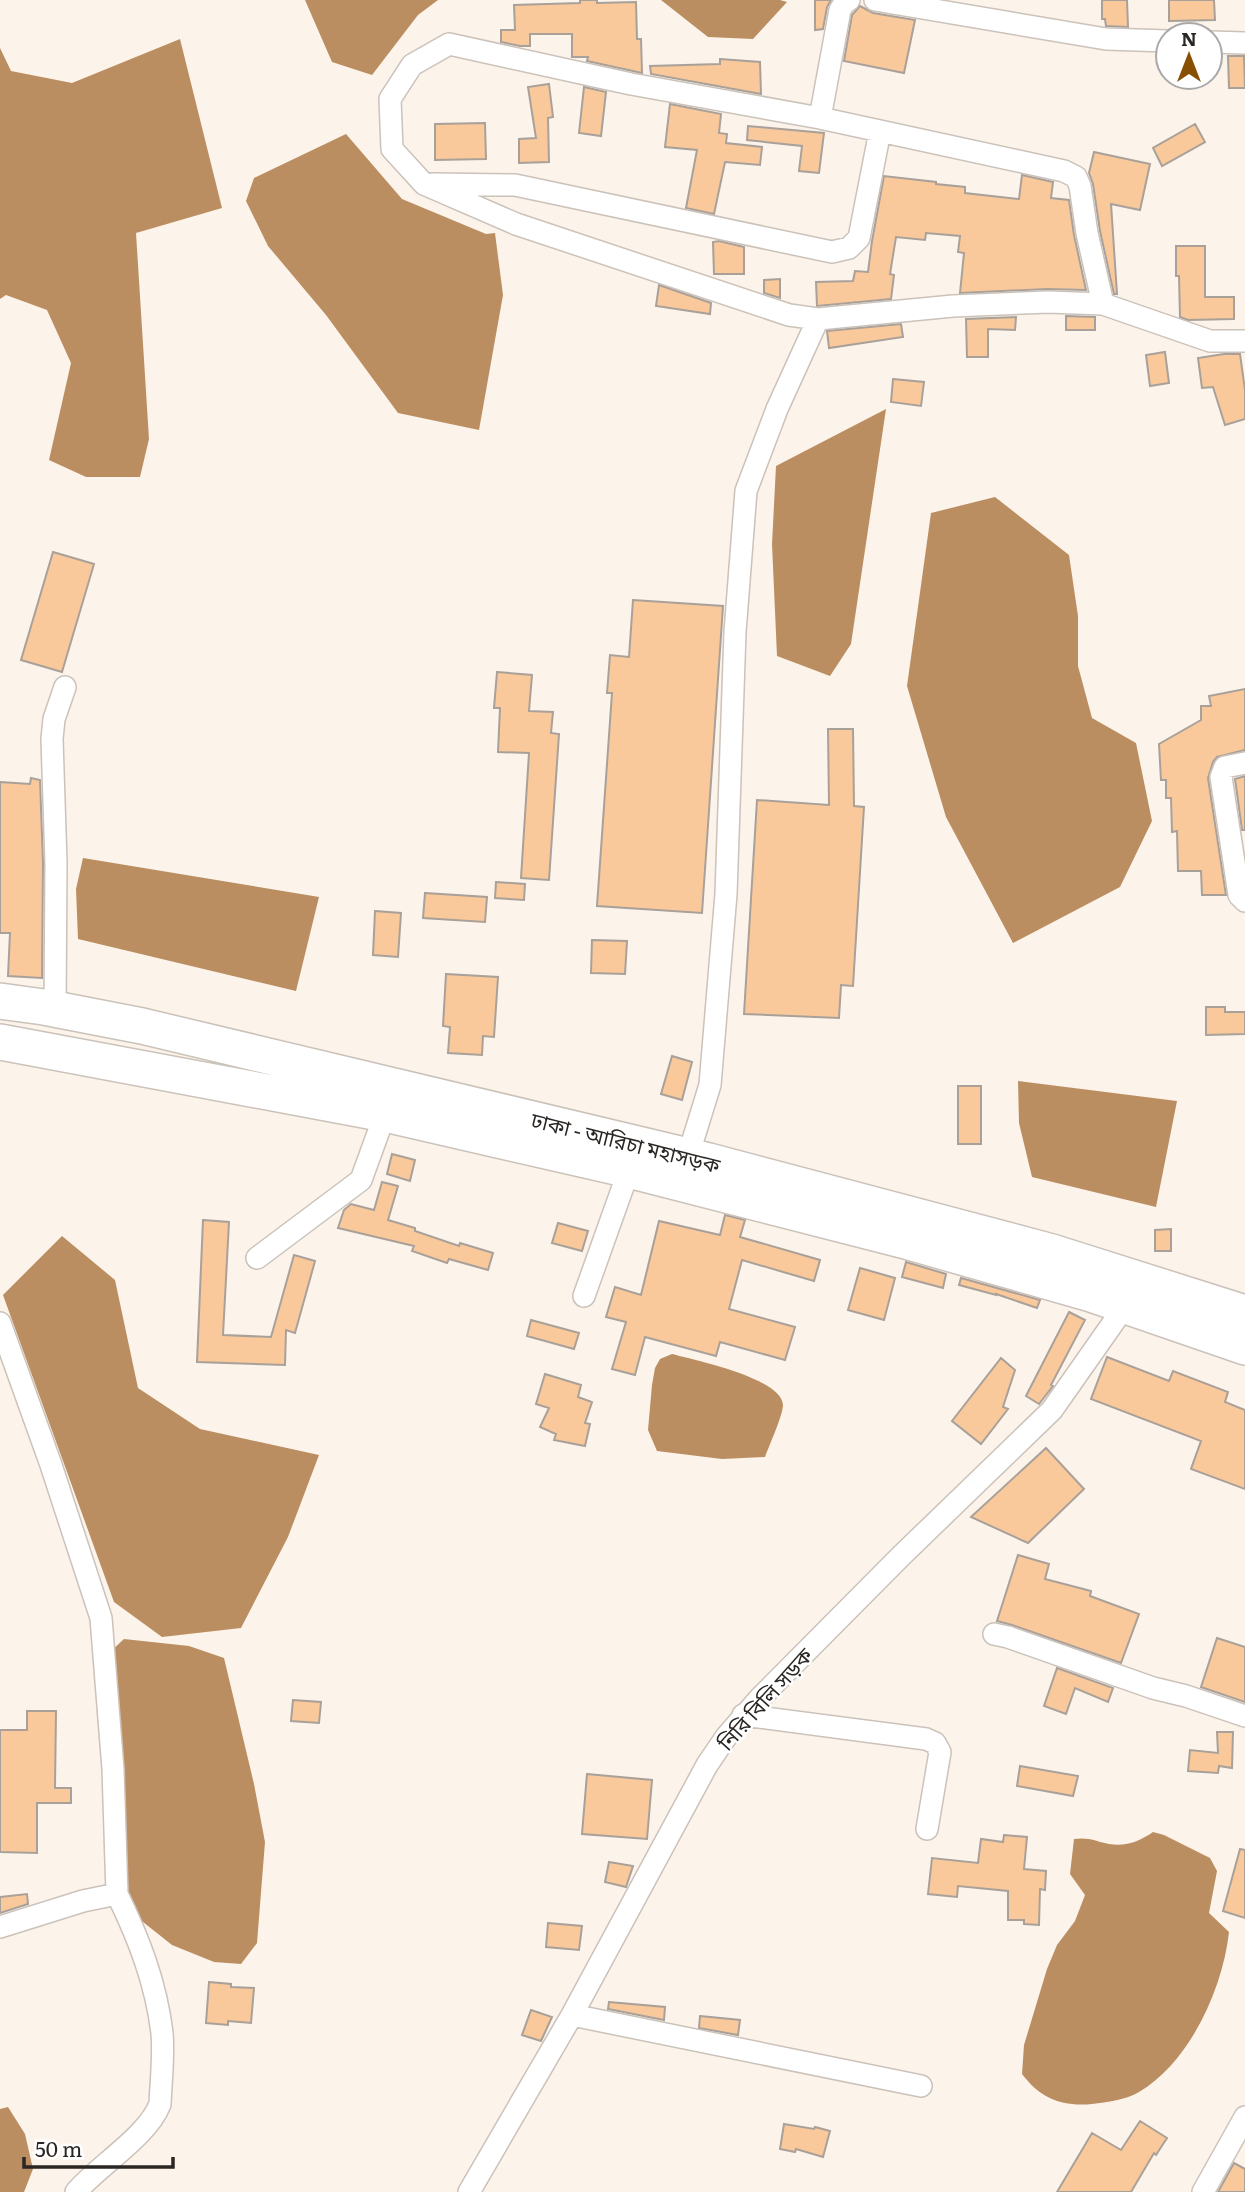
<svg xmlns="http://www.w3.org/2000/svg" width="1245" height="2192" viewBox="0 0 1245 2192" font-family="Literata,'Noto Sans Bengali',serif">
	<rect width="100%" height="100%" fill="#fcf3eb"/>
	<path fill="#bb8e61" d="M305 0H438L418 15 372 75 332 62Z
		M661 0H780L787 2 753 39 708 37Z
		M180 39 222 208 136 233 149 439 140 477H86L49 460 71 363 47 310 6 295 0 299V48L11 71 72 83Z
		M346 134 402 199 486 234 495 233 503 295 479 430 398 413 326 315 268 246 246 201 254 178Z
		M886 409 851 644 830 676 777 656 772 544 776 466Z
		M995 497 1069 555 1078 616V666L1092 718 1136 743 1152 821 1120 887 1013 943 946 817 907 686 931 513Z
		M83 858 319 897 296 991 78 939 76 889Z
		M1018 1081 1177 1101 1156 1207 1032 1177 1019 1123Z
		M62 1236 115 1280 138 1388 200 1429 319 1455 288 1537 241 1628 162 1637 114 1602 3 1295Z
		M672 1354C694 1360 782 1378 783 1405 783 1415 769 1446 765 1457L722 1459 657 1451 648 1430 652 1385 655 1368 660 1359Z
		M124 1639 189 1646 224 1658 254 1784 265 1842 257 1943 241 1964 214 1962 172 1945 138 1918 122 1874 109 1653Z
		M1153 1832 1164 1835 1210 1858 1217 1871 1209 1913 1229 1932C1223 1988 1190 2062 1139 2092 1126 2100 1107 2102 1092 2104 1062 2107 1040 2098 1022 2074L1024 2045 1047 1969 1057 1945 1075 1921 1085 1895 1070 1874 1074 1839C1089 1837 1095 1841 1109 1844 1126 1847 1140 1841 1153 1832Z
		M8 2107 25 2134 33 2169 24 2192H0V2109Z"/>
	<path fill="#fac99b" stroke="#a9a199" stroke-width="2" d="M580 0H597V3L636 2 637 39H641L642 73 587 61 588 57H572V34H530V46H520L501 42V30H515L514 5 580 3Z
		M815 0H831L827 7 823 29 815 30Z
		M1102 0H1127L1128 27 1106 26 1105 19H1102Z
		M1169 0H1214L1215 20 1169 21Z
		M860 6 873 13 915 20 904 73 844 61 852 15Z
		M1228 56H1244L1245 88H1229Z
		M720 59 760 62 761 94 651 74 650 66 720 64Z
		M549 84 553 117 548 118 549 162 519 163V139L536 138 528 87Z
		M584 87 606 92 601 136 579 133Z
		M670 104 721 114 719 133 727 134 726 143 762 147 760 165 725 162 714 214 686 208 697 150 665 147Z
		M485 123 486 159 435 160V124Z
		M1195 124 1205 142 1162 166 1153 148Z
		M748 126 824 133 819 173 799 171 802 146 747 140Z
		M1094 152 1150 164 1140 210 1111 204 1117 294H1114L1100 231 1093 184 1089 173Z
		M1022 175 1053 182 1051 198 1069 200 1074 235 1086 290 1047 289 960 293 964 253 958 252 960 236 926 233 925 240 896 237 890 274 894 275 891 299 817 306 816 282 853 281 855 271 868 272 872 241 884 176 936 182V184L965 187V193L1019 199Z
		M719 241 744 247V274H714L713 242Z
		M1176 246H1205V297H1234V319L1188 320 1180 317 1179 276H1176Z
		M780 279V298L764 293V280Z
		M659 285 711 303 710 314 656 306Z
		M1066 316 1095 317V330H1066Z
		M1016 317 1015 330 988 329V357H967L966 319Z
		M901 324 903 337 829 348 827 331Z
		M1165 352 1169 383 1150 386 1146 355Z
		M1224 354H1240L1245 390V419L1225 425 1213 387 1202 388 1198 358Z
		M893 379 924 382 921 406 891 402Z
		M53 552 94 564 62 672 21 660Z
		M633 600 723 606 702 913 597 906 612 693H607L610 655 629 657Z
		M497 672 532 675 529 711 553 712 551 733 559 734 549 880 521 878 529 753 498 752 500 708H494Z
		M1245 689V750L1217 757 1213 762 1208 778 1226 895H1202L1201 871H1178L1177 831 1172 832 1171 798H1166V780H1161L1159 744 1201 720V706H1211L1209 696Z
		M828 729H853L854 806 864 807 853 986 841 985 839 1018 744 1014 757 800 829 805Z
		M1245 776V830H1242L1235 779Z
		M31 778 40 780 43 863 42 978 8 976 10 933H0V782L30 784Z
		M496 882 525 884 524 900 495 898Z
		M425 893 487 897 485 922 423 918Z
		M375 911 401 913 398 957 373 955Z
		M592 940 627 941 625 974 591 973Z
		M446 974 498 977 494 1037 483 1036 482 1055 448 1053 450 1027 443 1026Z
		M1206 1007H1225V1012H1245V1034L1206 1035Z
		M672 1056 692 1062 682 1100 661 1094Z
		M958 1086H981V1144H958Z
		M392 1154 415 1160 410 1181 387 1174Z
		M382 1182 398 1186 388 1220 415 1228V1231L459 1246 460 1243 493 1253 488 1270 449 1259 447 1263 412 1251 414 1246 338 1228 344 1210 351 1204 374 1210Z
		M725 1215 745 1220 740 1237 820 1260 814 1281 742 1260 729 1309 795 1327 785 1360 720 1342 716 1356 645 1337 635 1375 612 1369 626 1322 606 1317 615 1287 641 1295 659 1221 720 1235Z
		M203 1220 229 1222 223 1335 271 1337 294 1255 315 1261 295 1333 286 1330 285 1365 197 1362Z
		M558 1223 588 1231 582 1251 552 1243Z
		M1171 1229V1251H1155V1230Z
		M906 1262 946 1274 943 1288 902 1277Z
		M860 1268 895 1278 884 1320 848 1310Z
		M961 1278 1040 1300 1037 1308 996 1294V1295L959 1285Z
		M1069 1312 1085 1320 1051 1385 1053 1386 1039 1404 1026 1396Z
		M531 1320 579 1333 574 1349 527 1336Z
		M1107 1357 1169 1381 1173 1371 1228 1392 1225 1402 1245 1410V1489L1191 1469 1201 1441 1091 1399Z
		M1001 1358 1015 1370 1003 1407 1008 1409 981 1444 952 1421Z
		M545 1374 581 1385 578 1397 592 1402 585 1423 590 1424 585 1446 554 1440 556 1434 540 1427 549 1408 536 1404Z
		M1046 1448 1084 1489 1028 1543 971 1517Z
		M1018 1555 1049 1564 1045 1579 1091 1591 1090 1596 1139 1614 1121 1663 1012 1625 997 1621Z
		M1217 1638 1245 1647V1702L1201 1687Z
		M1057 1668 1113 1688 1108 1702 1075 1688 1066 1714 1044 1706Z
		M293 1700 321 1702 319 1723 291 1721Z
		M27 1711H56L55 1788H71V1803H37V1853L0 1852V1730H27Z
		M1217 1732H1233L1232 1768 1219 1766 1218 1773 1188 1771 1190 1750 1218 1753Z
		M1020 1766 1078 1776 1073 1796 1017 1786Z
		M587 1774 652 1780 647 1839 582 1834Z
		M1004 1835 1027 1837 1024 1869 1046 1871 1045 1890 1040 1889 1039 1925 1024 1924V1920H1008V1891L958 1886 957 1897 928 1894 932 1858 978 1863 981 1839 1003 1842Z
		M1240 1849 1245 1850V1918L1223 1911Z
		M609 1862 633 1866 626 1887 605 1882Z
		M27 1894 28 1904 0 1913V1897Z
		M548 1923 582 1926 579 1950 546 1947Z
		M209 1982 231 1984V1987L254 1988 251 2023 228 2021V2025L206 2023Z
		M609 2002 665 2007 664 2020 608 2009Z
		M531 2010 552 2017 541 2041 522 2035Z
		M700 2016 740 2020 738 2035 699 2028Z
		M1140 2121 1167 2138 1156 2155 1154 2153 1131 2192H1057L1092 2133 1121 2150Z
		M784 2124 814 2129 815 2127 830 2131 823 2157 796 2149 795 2152 780 2149Z
		M1234 2163 1245 2169V2192H1218Z"/>
	<g fill="none" stroke-linecap="round" stroke-linejoin="round">
		<defs>
			<path id="minor" d="M875 0 1106 39 1168 41
				M1210 42 1245 43
				M432 184 515 185 832 252 849 248 859 238 880 131
				M1103 304 1210 341H1245
				M818 319 789 315 516 224 424 184 392 149 390 99 412 65 449 44 631 84 820 118
				M1245 763 1225 767 1221 777 1239 895 1245 901
				M55 1009 56 863 52 739 54 719 65 687
				M688 1156 710 1085 726 894 735 632 746 491 777 409 818 319 953 306 1048 302 1103 304 1087 233 1080 186 1076 177 1064 171 820 118 840 10 845 2 849 0
				M257 1258 361 1180 385 1114
				M584 1296 629 1170
				M0 1323 51 1465 101 1618 113 1769 117 1894 83 1901 0 1927
				M994 1634 1008 1637 1153 1688 1186 1696 1245 1716
				M743 1715 926 1739 935 1743 940 1752 927 1829
				M572 2015 921 2086
				M76 2192C99 2165 148 2136 160 2104 161 2081 164 2056 162 2033 156 1983 139 1939 117 1894
				M469 2192 572 2015 707 1765 726 1737 760 1698 901 1556 1052 1410 1125 1306
				M1203 2192 1245 2117"/>
			<path id="trunk" d="M0 1001 44 1007 142 1026 709 1161 1052 1252 1245 1313
				M0 1042 385 1114 629 1170 902 1240 1091 1294 1245 1347"/>
		</defs>
		<use href="#minor" stroke="#cbc2ba" stroke-width="24"/>
		<use href="#trunk" stroke="#cbc2ba" stroke-width="38"/>
		<use href="#minor" stroke="#fff" stroke-width="21"/>
		<use href="#trunk" stroke="#fff" stroke-width="35"/>
	</g>
	<g text-anchor="middle" dominant-baseline="central" stroke-width="5" stroke-linejoin="round" paint-order="stroke">
		<g font-size="21" fill="#2a2623" stroke="#fff">
			<text transform="translate(626 1141) rotate(14)">ঢাকা - আরিচা মহাসড়ক</text>
			<text transform="translate(764 1698) rotate(-48)">নিরি বিলি সড়ক</text>
		</g>
	</g>
	<g transform="translate(1189 56)"><circle r="33" fill="#ffffff" stroke="#aaa8a7" stroke-width="2"/>
	<path d="M0-5L12 26L0 18L-12 26Z" fill="#874f01"/>
	<text y="-10" font-size="19" font-weight="bold" text-anchor="middle" fill="#2a2623">N</text>
	</g>
	<path d="M24 2157v10h149v-10" fill="none" stroke="#2a2623" stroke-width="3.5"/>
	<text x="35" y="2157" font-size="21" fill="#2a2623" stroke="#ffffff" stroke-width="5" paint-order="stroke">50 m</text>
</svg>
